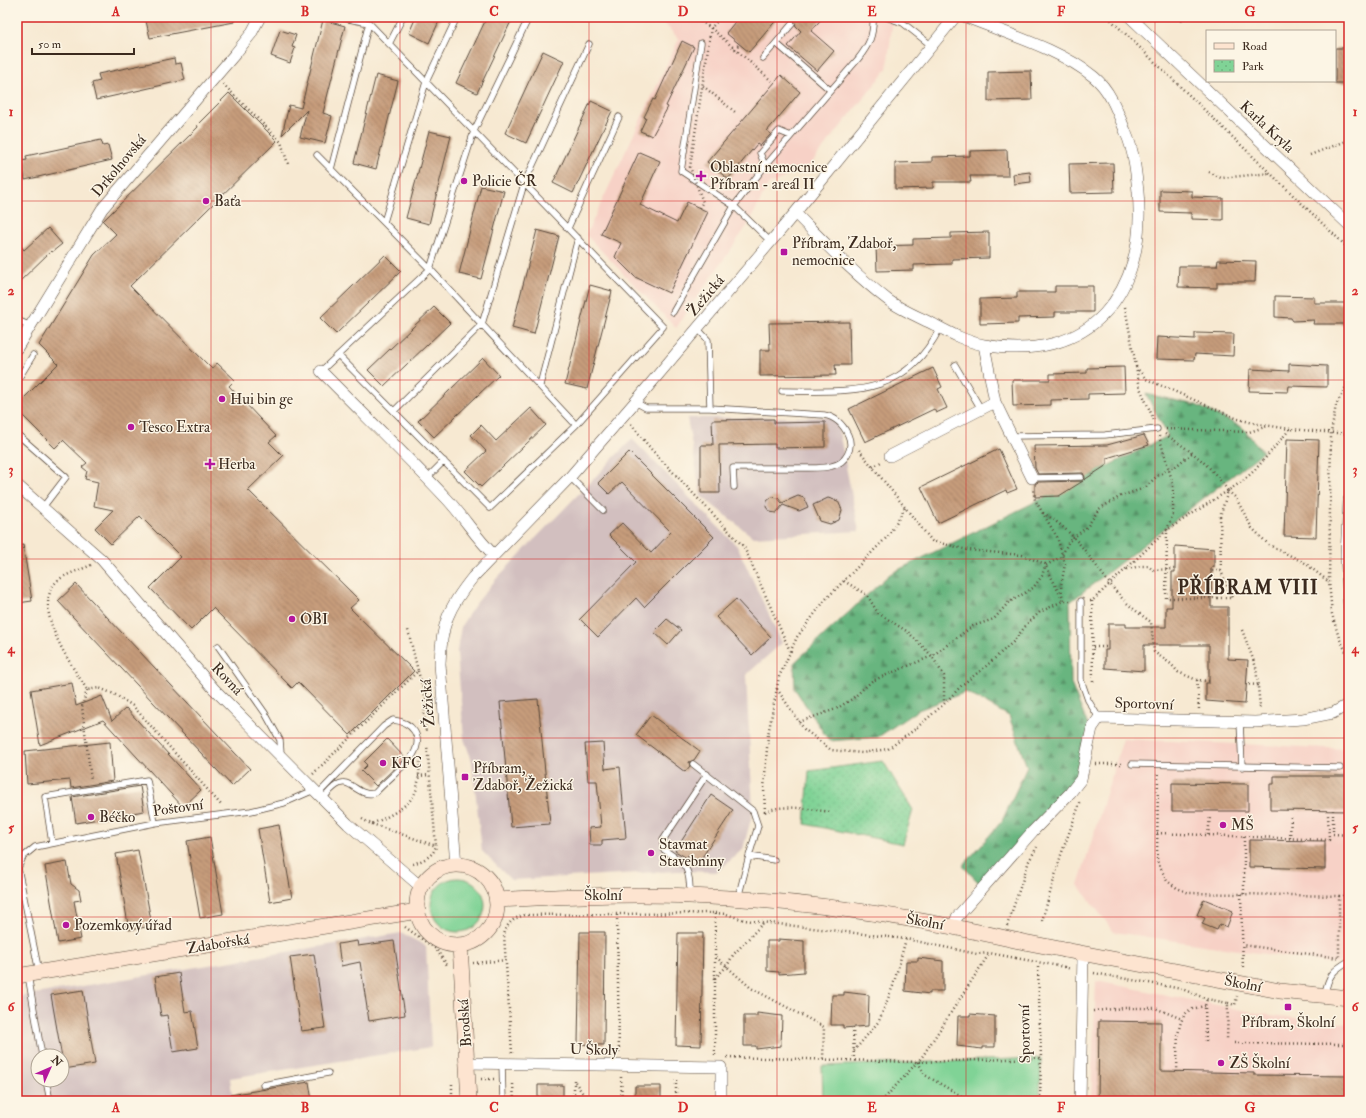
<svg xmlns="http://www.w3.org/2000/svg" width="1366" height="1118" viewBox="0 0 1366 1118" font-family="'IM FELL Double Pica',serif">
	<defs>
		<pattern id="forest-firs" width="22" height="20" patternUnits="userSpaceOnUse"><rect width="22" height="20" fill="#68b57f"/><path d="M5 1l3.5 6h-7zM16 11l3.5 6h-7z" fill="#579367"/></pattern>
		<pattern id="park-dots" width="8" height="8" patternUnits="userSpaceOnUse"><rect width="8" height="8" fill="#80d396"/><path d="M2 2h.1M6 6h.1" fill="none" stroke="#70b581" stroke-width="1.8" stroke-linecap="round"/></pattern>
		<pattern id="building-back-hatch" width="6" height="6" patternUnits="userSpaceOnUse"><rect width="6" height="6" fill="#c69c7b"/><path d="M-1 5l2 2M0 0l6 6M5-1l2 2" fill="none" stroke="#a27f64"/></pattern>
	</defs>
	<rect width="100%" height="100%" fill="#fcf5e5"/>
	<filter id="ink" filterUnits="userSpaceOnUse"><feTurbulence type="fractalNoise" baseFrequency=".025" numOctaves="2"/><feDisplacementMap in="SourceGraphic" scale="8" xChannelSelector="R" yChannelSelector="G"/><feConvolveMatrix kernelMatrix="1 2 1 2 8 2 1 2 1" color-interpolation-filters="sRGB"/></filter>
	<filter id="wash" filterUnits="userSpaceOnUse"><feTurbulence type="fractalNoise" baseFrequency=".012" numOctaves="4" result="noise"/><feDisplacementMap in="SourceGraphic" scale="16" xChannelSelector="R" yChannelSelector="G"/><feGaussianBlur stdDeviation="0.9" result="paint"/><feColorMatrix in="noise" values="0 0 0 0 0 0 0 0 0 0 0 0 0 0 0 0 0 1.4 0 .05"/><feComposite in="paint" operator="in"/></filter>
	<g filter="url(#wash)">
		<rect width="100%" height="100%" fill="#f7e9d2"/>
		<path fill="#f7d1c6" d="M658 17H893L887 69 809 166 768 185 749 223 676 328 586 235 679 39Z
			M1123 739 1349 749V966L1114 932 1078 885Z
			M1096 981 1262 1014 1349 1024V1101H1091Z"/>
		<path fill="#d2bfbf" fill-rule="evenodd" d="M836 417 859 531 753 537 701 496 687 418Z
			M632 439 737 546 782 643 746 675 753 811 743 849 717 872 677 871 511 880 482 851 472 761 464 739 457 652 461 626 474 606 497 578Z
			M401 933 426 946 431 1047 230 1078 233 1101H17V997ZM38 1056H62V1080H38Z"/>
		<path fill="#80d396" stroke="#5e7e5a" d="M431 905a27 27 0 1 1 54 0a27 27 0 1 1-54 0Z
			M1041 1058 1040 1101H823L822 1066Z"/>
		<path fill="url(#forest-firs)" stroke="#52704e" d="M1146 394 1196 405 1242 427 1263 452 1070 602 1071 684 1089 728 1079 775 981 885 963 866 1002 821 1027 767 1009 716 966 692 918 710 878 737 829 741 795 689 794 663 890 574 1168 436Z"/>
		<path fill="url(#park-dots)" stroke="#5e7e5a" d="M883 761 913 810 903 844 805 824 809 771Z"/>
		<g id="blocks">
			<path fill="url(#building-back-hatch)" d="M153 17H233L234 22 150 38 146 21 153 19Z
				M416 17H441L429 43 409 33Z
				M487 17H513L477 93 456 83Z
				M739 17H779L749 52 726 33Z
				M785 17H823L811 31 834 51 817 71 788 46 801 31 796 26 794 21H789Z
				M323 20 345 26 323 113 332 116 325 143 300 137 307 110 282 135 289 105 301 108Z
				M280 30 296 35 292 47 295 48 290 63 271 56Z
				M682 41 694 47 666 106 668 107 652 136 640 131 646 118 644 117 653 99 655 100Z
				M1335 48H1349V83H1335Z
				M543 51 564 61 526 143 505 133Z
				M174 58 175 64 181 63 185 80 96 100 92 83 100 81 98 74Z
				M1031 71 1032 100 988 101V72Z
				M376 75 398 81 376 169 354 163Z
				M781 75 800 92 767 131 771 134 760 146 757 144 728 179 707 162Z
				M229 93 277 141 130 286 212 369 217 363 235 380 229 386 276 436 269 442 283 456 248 490 359 600 350 608 414 671 350 735 298 682 292 688 213 608 191 630 150 588 181 557 140 516 111 544 95 528 113 510 94 506 98 482 85 479 87 471 82 467 87 463 63 440 55 448 17 410V405L58 364 39 345 94 255 116 234 103 221 198 127 197 125Z
				M591 101 612 111 573 193 553 183Z
				M429 131 451 136 429 224 406 218Z
				M101 140 103 146 108 145 112 160 25 180 21 161 27 160 26 156Z
				M1007 150 1008 176H970L971 182H933V188L895 189V163L932 162V157L970 156V151Z
				M639 152 660 161 640 205 677 223 687 202 708 212 669 293 635 277 615 257 621 243 601 234Z
				M1113 163 1114 192 1070 193 1069 164Z
				M1030 172 1031 182 1014 184 1013 174Z
				M481 186 504 191 481 279 459 274Z
				M1160 190 1192 191V197L1223 198V220L1191 219V213L1160 212Z
				M48 228 62 244 52 252 51 251 17 284V242L24 250Z
				M537 230 559 236 534 334 512 328Z
				M989 232V258L952 259V264L914 265V270L877 271 876 246 913 245V239L951 238V233Z
				M385 255 401 271 336 334 320 318Z
				M1218 260 1256 261 1255 282H1217V288L1178 287 1179 266H1217Z
				M590 285 612 291 587 389 565 384Z
				M1055 286H1093V312H1055V317L1018 318V323L980 324V299L1017 298V292H1055Z
				M1275 296 1314 297V303H1349V324H1313L1314 320 1293 321 1291 318 1275 317Z
				M434 307 450 323 384 386 368 370Z
				M849 322 850 365H835L836 375 760 376V350H770L769 323Z
				M1195 333 1234 334 1233 356 1195 354 1194 360 1156 359 1157 337 1195 339Z
				M483 358 499 375 434 437 418 421Z
				M1289 364 1327 366V387L1289 386 1288 392 1249 391 1250 369 1289 371Z
				M1124 367 1125 393 1088 394V399L1050 400V405L1013 406 1012 380H1050V374L1087 373V368Z
				M933 368 942 387 938 389 947 408 936 413 934 409 865 442 849 409Z
				M531 408 546 425 481 487 465 471 486 451 471 435 481 425 496 441Z
				M774 419V423L825 422V447L775 448V444L719 445 720 493H701V445H713L712 420Z
				M1144 435 1149 445 1107 458V465L1084 480 1085 477 1083 473 1038 474 1035 468 1034 446 1107 445Z
				M1287 439 1319 440 1316 537 1284 536Z
				M999 449 1017 489 1007 493 1006 490 938 523 921 487Z
				M629 452 714 537 644 607 636 598 598 637 580 619 636 562 609 535 622 523 651 553 671 532 622 482 609 494 598 483Z
				M1083 481 1059 496 1035 497V484L1038 482Z
				M798 496 804 498 808 507 799 511 783 505 776 513 770 512 766 507 767 501 772 497 778 498 782 503Z
				M828 498 838 501 842 510 839 520 830 524 820 521 813 505Z
				M23 545 32 601 18 603 17 546Z
				M1175 546 1214 549V567H1211V607H1228V659L1248 660 1245 704 1206 701V683H1209V645H1144V671L1105 668V650H1108V624H1126V627H1166V607H1172V572H1175Z
				M76 584 250 769 232 786 58 601Z
				M736 599 771 637 752 655 716 617Z
				M667 619 681 630 668 645 654 632Z
				M72 683 76 706 102 696 112 721 126 708 201 790 183 807 103 720 40 745 31 690Z
				M538 699 550 824 511 827 500 702Z
				M651 715 700 751 694 760 689 762 690 766 685 772 636 735Z
				M387 739 405 758 376 786 361 771 367 765 364 762Z
				M110 742 113 781 71 788 70 780 27 784 25 751Z
				M603 743 605 769 620 767 626 838 602 840V845H590L589 828 601 827 597 781H588L585 744Z
				M1274 776H1349V811L1270 810V784H1274Z
				M1172 783 1248 784V811H1172Z
				M140 786 144 811 76 823 72 797Z
				M711 795 733 810 699 862 688 855 687 858 675 851Z
				M279 825 292 898 270 902 258 829Z
				M210 837 223 914 200 918 187 841Z
				M1249 840 1325 841V869L1249 867Z
				M138 850 152 926 129 930 116 854Z
				M67 862 71 884 79 890 81 900 74 901 81 939 58 943 45 866Z
				M1204 899 1233 911 1227 927 1220 924 1217 930 1202 924 1205 918 1197 915Z
				M580 932H605L604 1045 578 1044Z
				M678 933H703L701 1046 676 1045Z
				M779 939 804 941V972L779 974V972L767 971V941H779Z
				M357 941 358 946 394 941 405 1015 369 1021 360 962 341 966 338 944Z
				M314 954 325 1028 301 1031 290 957Z
				M918 958 943 961V991H930V994L905 991 906 961H918Z
				M179 973 185 1012 192 1011 198 1048 173 1052 167 1015 161 1016 155 977Z
				M83 990 95 1064 64 1069 51 995Z
				M844 992 869 995 868 1026 843 1028V1025H831L832 995H844Z
				M757 1013 782 1016 781 1046 756 1049V1046H744V1016H757Z
				M970 1014 995 1016V1047H982V1049L957 1046 958 1016H970Z
				M1099 1021 1161 1022V1071L1254 1073V1075L1349 1076V1101H1253V1099L1197 1098 1150 1101V1099H1098Z
				M309 1082 312 1101H231L230 1095Z
				M538 1085H563V1101H538Z
				M635 1086H661V1101H635Z"/>
		</g>
	</g>
	<g filter="url(#ink)">
		<use href="#blocks" fill-opacity="0" stroke="#574739" stroke-width="1"/>
		<g fill="none" stroke-linecap="round" stroke-linejoin="round">
			<defs>
				<path id="lane" d="M886 17 903 23 932 46
					M792 24 776 43 830 90
					M701 43 681 171 734 206 771 242
					M389 44 403 17
					M763 58 776 43
					M317 155 430 269 576 425 663 327 369 23 338 17
					M765 166 760 153 779 131 791 136
					M331 169 369 23
					M384 222 426 82 457 17
					M568 228 619 117
					M673 312 734 206 765 166 858 59C869 45 874 35 873 17
					M17 320 31 326
					M698 329 708 340 710 408
					M338 355 490 508 576 425
					M955 365 981 409
					M321 371 430 269 474 131 529 17
					M17 381 33 355
					M540 385 578 238
					M782 391C850 391 904 399 940 328
					M635 402 646 408H710L824 415C836 417 843 424 848 435 854 448 846 463 832 466 822 469 809 468 798 468 777 468 755 468 733 468L734 487
					M394 411 482 324 524 184 589 44
					M17 434 66 477 43 507
					M1011 436 1105 435 1157 429
					M570 477 603 510
					M427 478 444 461
					M1032 478 1081 477
					M1081 601V680L1088 700 1099 718
					M218 646 265 713 280 740 281 754
					M1240 722 1242 767
					M693 764 753 811 758 826 749 856
					M1132 764 1340 768
					M318 794 384 726 393 720C412 722 424 736 413 755 404 767 386 781 375 793 358 798 350 776 337 785 332 788 327 794 323 799
					M52 843 45 797 147 780 155 823
					M690 896C690 867 687 865 663 849V840L707 774
					M738 898 749 856 774 860
					M39 972 18 868 23 857 35 847 155 823 251 811 284 803 314 790
					M28 975 42 1056
					M1325 994C1328 976 1333 970 1349 961
					M502 1063 503 1101
					M46 1080 50 1101
					M263 1085 328 1073"/>
				<path id="street" d="M1130 17 1349 225
					M795 213C825 243 854 274 888 300 901 310 919 317 935 325 950 333 967 342 984 345 1090 364 1148 293 1138 192 1136 171 1134 152 1126 133 1118 113 1111 91 1094 77 1060 49 1007 34 966 17
					M984 345 995 402 1032 478
					M17 348 102 209 235 54 251 34 260 17
					M321 371C363 414 406 455 447 499 464 517 476 538 494 555
					M890 456 995 402
					M17 485 102 560 214 689 348 824 421 887
					M1349 500 1346 555 1349 606
					M456 865 440 664C441 625 448 608 473 577L570 477 635 402 795 213 955 17
					M953 927 957 917 1033 831 1070 793 1081 779 1092 728 1099 718 1255 722 1303 719 1333 713 1349 704
					M467 1063 721 1067V1101
					M1080 1101 1083 954"/>
				<path id="secondary" d="M417 905a40 40 0 1 1 80 0a40 40 0 1 1-80 0Z
					M497 900C561 896 626 893 690 896 801 900 911 916 1019 941
					M460 945 469 1101
					M1065 950 1280 991 1349 998
					M17 976 418 911"/>
			</defs>
			<use href="#lane" stroke="#574739" stroke-width="7"/>
			<use href="#street" stroke="#574739" stroke-width="12"/>
			<use href="#secondary" stroke="#574739" stroke-width="16"/>
			<path stroke="#574739" stroke-width="2.5" stroke-dasharray="1 3" stroke-linecap="butt" d="M1108 17 1349 249
				M1181 21 1185 17
				M735 49 739 44
				M223 84 281 142 288 164
				M703 86 735 112
				M1310 155 1349 140
				M1209 172 1221 178 1271 173
				M1125 307 1140 388 1154 420
				M1136 367 1146 379 1238 419 1258 424 1290 429
				M1349 381 1336 405 1331 433 1329 582 1332 614 1339 638 1349 657
				M631 424 651 449 744 547 790 651
				M1166 429 1249 432 1268 426
				M1165 434C1192 452 1209 463 1228 491L1220 516 1221 571
				M1159 436 1173 484V514L1167 530 1166 598H1232L1221 571H1211
				M859 450 932 541 968 550 1022 555 1045 564 1063 601H1073
				M873 467 881 462
				M1228 491 1236 498 1252 528 1269 545 1305 563 1329 582
				M1043 513C1080 534 1093 566 1120 596 1129 606 1141 615 1151 622L1154 652 1171 664 1178 672 1197 680
				M91 565C81 570 65 574 57 581 30 609 71 663 87 690L99 688 114 694 133 706 222 806
				M1127 569 1141 566H1148L1153 570 1175 569
				M844 581 867 595 878 613 908 632 932 656 944 676V703
				M1090 601H1092L1167 530 1243 481 1255 470 1290 429 1349 434
				M1092 601 1093 683
				M1242 630 1256 667 1260 707 1258 710
				M1093 647H1108
				M418 671 426 699 424 715 426 732
				M1245 684 1258 685
				M777 689 804 729 831 750 862 753 888 749 914 730 944 704 963 684 984 668 1013 642 1028 623 1040 612 1063 601 1061 586 1065 564 1057 537 1035 500 1033 488
				M87 690 82 707 91 780
				M1199 709 1197 680 1209 681
				M799 722 836 709 852 699 872 681 932 656 973 626 994 619 1008 603 1033 588 1042 576 1045 566 1061 557 1069 541 1087 527 1099 509 1121 496 1145 488 1157 476 1176 466 1193 452
				M1096 764H1124
				M313 774 418 671 408 630
				M1158 774 1157 861 1167 881 1177 888 1189 893 1339 896V958L1243 945
				M418 776 429 775
				M1333 810V834L1349 835
				M765 812 764 789 768 735 779 677 797 637 826 599 888 536 905 508
				M765 812C780 803 814 810 831 812
				M362 819 371 824C384 819 409 807 415 793 419 785 419 771 420 762
				M372 824 436 846
				M1157 833 1329 840 1328 815
				M1208 835 1210 817
				M1244 837V894
				M1290 838 1291 815
				M413 864C423 860 433 857 436 846L427 745
				M1241 894 1243 970
				M1339 896H1349
				M715 913 726 914 744 920 906 939 977 954 989 953 1016 958
				M617 915 619 1055
				M1042 921 1061 855 1081 800
				M1007 926 1029 861 1037 847
				M405 927 436 949 447 965
				M716 957 751 988 824 1027 823 1060
				M473 963 507 960
				M1038 967 1041 1058 1040 1101
				M1064 967 1071 969
				M1094 973 1182 989 1207 999 1228 1003 1227 1041
				M715 978 727 966 733 955 764 922
				M1228 1003 1235 1005 1237 996
				M1093 1011 1124 1008H1155L1182 1019
				M853 1028 854 1060
				M1206 1041 1205 1006 1207 999
				M1234 1043 1349 1044
				M854 1051 879 1021 893 986 906 939
				M512 1053 504 935C507 923 513 918 525 915L715 913V1056
				M727 1057 918 1062 1041 1058
				M918 1062 925 1075 970 1101
				M1177 1072C1178 1055 1174 1019 1190 1010 1194 1008 1201 1007 1205 1006
				M621 1077 622 1101
				M481 1079H494
				M575 1082 588 1101
				M513 1084 514 1101
				M452 1101V1081
				M574 1101V1077
				M676 1101V1077
				M882 1101 922 1057 989 954"/>
			<use href="#lane" stroke="#fff" stroke-width="5.5"/>
			<use href="#street" stroke="#fff" stroke-width="11"/>
			<use href="#secondary" stroke="#fde4d0" stroke-width="15"/>
			<defs>
				<path id="secondary-bridge" d="M1019 941 1065 950"/>
			</defs>
			<use href="#secondary-bridge" stroke="#574739" stroke-width="16" stroke-linecap="butt"/>
			<path stroke="#574739" stroke-width="2.5" stroke-dasharray="1 3" stroke-linecap="butt" d="M694 17 711 28 774 83
				M699 208 703 202 690 167 711 28 721 17
				M1016 958 1064 967"/>
			<use href="#secondary-bridge" stroke="#fde4d0" stroke-width="15"/>
		</g>
	</g>
	<path fill="none" stroke="#d62828" stroke-width="1" stroke-opacity="0.55" d="M211 17V1101M400 17V1101M589 17V1101M777 17V1101M966 17V1101M1155 17V1101M17 201H1349M17 380H1349M17 559H1349M17 738H1349M17 917H1349"/>
	<g fill="#b5179e" stroke="#fcf5e5" stroke-width="1.5">
		<path d="M699 170h4v4h4v4h-4v4h-4v-4h-4v-4h4z"/>
		<circle cx="464" cy="181" r="4"/>
		<circle cx="206" cy="201" r="4"/>
		<rect x="780" y="248" width="8" height="8" rx="2"/>
		<circle cx="222" cy="399" r="4"/>
		<circle cx="131" cy="427" r="4"/>
		<path d="M208 458h4v4h4v4h-4v4h-4v-4h-4v-4h4z"/>
		<circle cx="292" cy="619" r="4"/>
		<circle cx="383" cy="763" r="4"/>
		<rect x="461" y="773" width="8" height="8" rx="2"/>
		<circle cx="91" cy="817" r="4"/>
		<circle cx="1223" cy="825" r="4"/>
		<circle cx="651" cy="853" r="4"/>
		<circle cx="66" cy="925" r="4"/>
		<rect x="1284" y="1003" width="8" height="8" rx="2"/>
		<circle cx="1221" cy="1063" r="4"/>
	</g>
	<g text-anchor="middle" dominant-baseline="central" stroke-width="3" stroke-linejoin="round" paint-order="stroke">
		<g font-size="15" fill="#3b2a1e" stroke="#fcf5e5">
			<text transform="translate(1267 127) rotate(43)">Karla Kryla</text>
			<text transform="translate(119 166) rotate(-50)">Drkolnovská</text>
			<text transform="translate(706 296) rotate(-50)">Žežická</text>
			<text transform="translate(227 679) rotate(47)">Rovná</text>
			<text transform="translate(428 703) rotate(-95)">Žežická</text>
			<text transform="translate(1144 704) rotate(2)">Sportovní</text>
			<text transform="translate(178 808) rotate(-8)">Poštovní</text>
			<text x="603" y="895">Školní</text>
			<text transform="translate(925 922) rotate(10)">Školní</text>
			<text transform="translate(218 944) rotate(-9)">Zdabořská</text>
			<text transform="translate(1243 984) rotate(11)">Školní</text>
			<text transform="translate(465 1023) rotate(-94)">Brodská</text>
			<text transform="translate(1025 1034) rotate(-91)">Sportovní</text>
			<text transform="translate(594 1050) rotate(1)">U Školy</text>
		</g>
		<g font-size="15" fill="#3b2a1e" stroke="#fcf5e5" text-anchor="start">
			<text x="710" y="167">Oblastní nemocnice<tspan x="710" dy="17">Příbram - areál II</tspan></text>
			<text x="472" y="181">Policie ČR</text>
			<text x="214" y="201">Baťa</text>
			<text x="792" y="243">Příbram, Zdaboř,<tspan x="792" dy="17">nemocnice</tspan></text>
			<text x="230" y="399">Hui bin ge</text>
			<text x="139" y="427">Tesco Extra</text>
			<text x="218" y="464">Herba</text>
			<text x="300" y="619">OBI</text>
			<text x="391" y="763">KFC</text>
			<text x="473" y="768">Příbram,<tspan x="473" dy="17">Zdaboř, Žežická</tspan></text>
			<text x="99" y="817">Béčko</text>
			<text x="1231" y="825">MŠ</text>
			<text x="659" y="844">Stavmat<tspan x="659" dy="17">Stavebniny</tspan></text>
			<text x="74" y="925">Pozemkový úřad</text>
			<text x="1288" y="1022" text-anchor="middle">Příbram, Školní</text>
			<text x="1229" y="1063">ZŠ Školní</text>
		</g>
		<g font-size="19" font-weight="bold" letter-spacing="1" fill="#3b2a1e" stroke="#fcf5e5">
			<text x="1248" y="588">PŘÍBRAM VIII</text>
		</g>
	</g>
	<rect width="1366" height="1118" fill="none" stroke="#fcf5e5" stroke-width="44"/>
	<rect x="1206" y="30" width="130" height="52" fill="#fcf5e5" stroke="#afa495"/>
	<rect x="1214" y="43" width="20" height="6" fill="#fde4d0" stroke="#afa495"/>
	<text x="1242" y="50" font-size="12" fill="#3b2a1e">Road</text>
	<rect x="1214" y="60" width="20" height="12" fill="url(#park-dots)" stroke="#afa495"/>
	<text x="1242" y="70" font-size="12" fill="#3b2a1e">Park</text>
	<g transform="translate(50 1068) rotate(45)"><circle r="19" fill="#fcf5e5" stroke="#afa495"/>
	<path d="M0-3L7 15L0 10L-7 15Z" fill="#b5179e"/>
	<text y="-6" font-size="11" font-weight="bold" text-anchor="middle" fill="#3b2a1e">N</text>
	</g>
	<path d="M32 48v6h102v-6" fill="none" stroke="#3b2a1e" stroke-width="2"/>
	<text x="38" y="48" font-size="12" fill="#3b2a1e" stroke="#fcf5e5" stroke-width="3" paint-order="stroke">50 m</text>
	<rect x="22" y="22" width="1322" height="1074" fill="none" stroke="#d62828" stroke-width="1.5"/>
	<g font-size="13" text-anchor="middle" font-weight="bold" fill="#d62828">
		<text x="116" y="16">A</text>
		<text x="305" y="16">B</text>
		<text x="494" y="16">C</text>
		<text x="683" y="16">D</text>
		<text x="872" y="16">E</text>
		<text x="1061" y="16">F</text>
		<text x="1250" y="16">G</text>
		<text x="11" y="116">1</text>
		<text x="1355" y="116">1</text>
		<text x="11" y="295">2</text>
		<text x="1355" y="295">2</text>
		<text x="11" y="474">3</text>
		<text x="1355" y="474">3</text>
		<text x="11" y="653">4</text>
		<text x="1355" y="653">4</text>
		<text x="11" y="832">5</text>
		<text x="1355" y="832">5</text>
		<text x="11" y="1011">6</text>
		<text x="1355" y="1011">6</text>
		<text x="116" y="1112">A</text>
		<text x="305" y="1112">B</text>
		<text x="494" y="1112">C</text>
		<text x="683" y="1112">D</text>
		<text x="872" y="1112">E</text>
		<text x="1061" y="1112">F</text>
		<text x="1250" y="1112">G</text>
	</g>
</svg>
